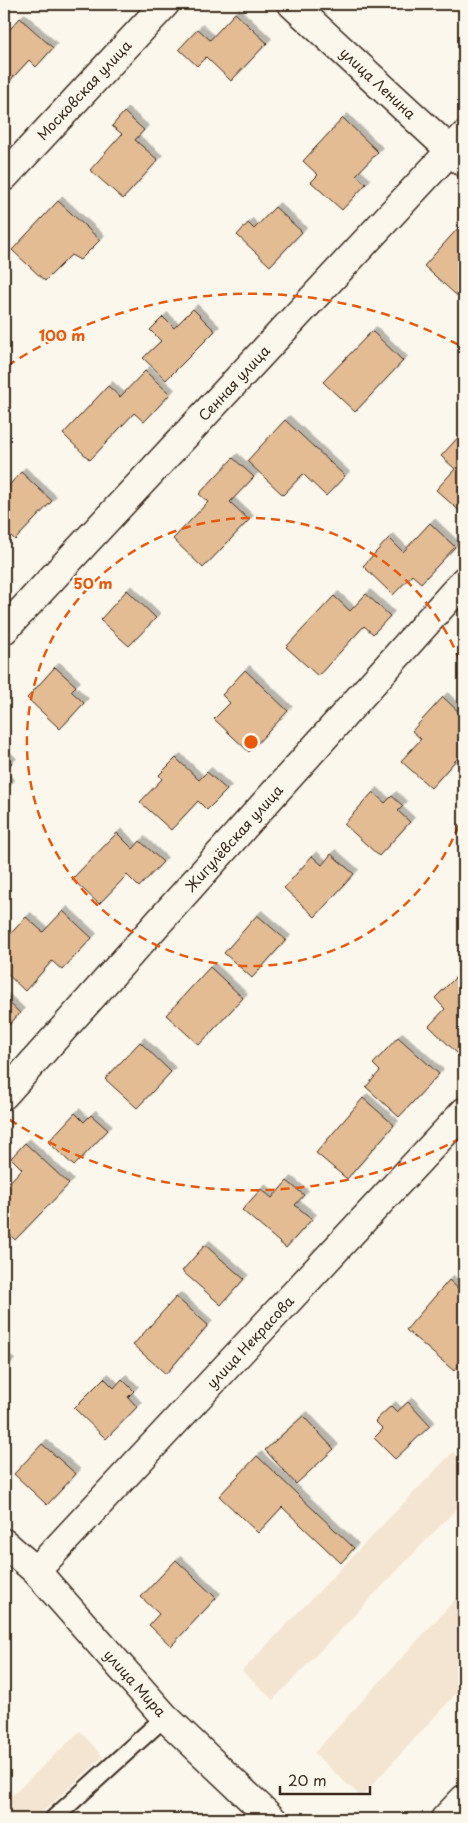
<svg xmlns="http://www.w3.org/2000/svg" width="468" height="1823" viewBox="0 0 468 1823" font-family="'Playpen Sans',sans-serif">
	<defs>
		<filter id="shadow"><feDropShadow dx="4.5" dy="-4.5" stdDeviation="0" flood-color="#0004"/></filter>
	</defs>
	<rect width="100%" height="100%" fill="#fbf7ec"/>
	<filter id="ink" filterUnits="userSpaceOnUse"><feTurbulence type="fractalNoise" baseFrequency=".02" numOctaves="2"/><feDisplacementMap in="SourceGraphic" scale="10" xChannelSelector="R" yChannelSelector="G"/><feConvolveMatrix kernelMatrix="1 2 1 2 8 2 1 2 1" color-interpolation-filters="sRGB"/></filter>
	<g filter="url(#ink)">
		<path fill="#f4e5d2" d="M453 1452 464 1464V1501L273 1700 242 1671Z
			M464 1590V1685L361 1797 314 1753Z
			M80 1731 103 1757 35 1819H4V1803Z"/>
		<path fill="#e4bc94" stroke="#3b2a1e" filter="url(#shadow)" d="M235 13 267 43 231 81 206 57 197 66 179 49 198 29 210 40Z
			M20 18 53 48 36 67 29 60 4 87V36Z
			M124 112 144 130 135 140 158 160 123 199 90 170 122 134 112 126Z
			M343 118 378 152 356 175 366 184 342 210 311 182 318 175 303 161Z
			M58 201 100 240 80 260 71 255 45 281 12 250Z
			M275 207 302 232 270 266 237 235 248 223 254 229Z
			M460 226 464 230V302L424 266Z
			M193 309 215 331 166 380 143 358 161 341 150 330 163 317 174 328Z
			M372 331 403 361 355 412 323 382Z
			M145 371 170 394 144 422 134 413 90 460 63 434 108 386 120 397Z
			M285 420 345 476 326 496 303 474 283 495 247 461Z
			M464 431V515L436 490 455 469 441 456Z
			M233 458 254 477 230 502 249 520 203 568 173 539 208 502 199 494Z
			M21 472 52 501 15 540 4 529V491Z
			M430 523 455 547 421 583 412 575 393 595 363 566 389 538 403 552Z
			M127 590 156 618 129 646 100 620Z
			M366 594 390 616 373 634 364 626 318 676 286 647 334 596 350 611Z
			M55 667 76 686 71 691 84 703 60 729 27 698Z
			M245 670 288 711 249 752 214 719 230 703 222 695Z
			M443 697 464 717V751L431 788 401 761 421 739 412 731Z
			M4 755 12 763 4 770Z
			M176 758 199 780 207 772 227 790 207 810 198 801 171 830 140 802 162 779 159 775Z
			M4 778 10 785 4 791Z
			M373 792 385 803 392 796 403 806 398 811 410 822 379 856 344 824Z
			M117 833 133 849 140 841 163 862 139 887 127 875 99 904 72 879Z
			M331 854 354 874 315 917 284 888 312 856 322 865Z
			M63 911 92 938 62 970 52 961 25 991 4 971V941L26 917 43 932Z
			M257 915 286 940 252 978 224 953Z
			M210 967 243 998 199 1045 166 1015Z
			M458 975 464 981V1057L462 1058 429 1026 445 1009 435 998Z
			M4 998 20 1013 4 1030Z
			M398 1037 439 1074 399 1117 366 1087 380 1071 373 1064Z
			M140 1042 171 1072 137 1108 105 1079Z
			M363 1098 394 1125 347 1179 316 1153Z
			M75 1113 84 1122 91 1115 108 1130 74 1166 48 1142Z
			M25 1143 69 1184 15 1240 4 1228V1188L22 1169 11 1158Z
			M287 1181 304 1195 295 1205 312 1219 286 1248 242 1210 261 1189 272 1198Z
			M205 1245 244 1279 221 1305 182 1271Z
			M449 1280 464 1294V1360L454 1371 406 1330Z
			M176 1297 208 1325 166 1374 133 1345Z
			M4 1358 10 1364 4 1370Z
			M104 1378 114 1388 122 1379 134 1391 128 1397 137 1407 106 1439 74 1408Z
			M408 1402 430 1426 395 1459 374 1438 383 1429 375 1421 391 1406 397 1412Z
			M303 1416 334 1449 296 1484 265 1450Z
			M42 1444 76 1474 47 1505 14 1474Z
			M257 1456 354 1548 341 1563 282 1507 258 1533 219 1496Z
			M176 1560 216 1598 171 1646 149 1625 159 1614 141 1597Z"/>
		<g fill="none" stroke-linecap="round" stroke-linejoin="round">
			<defs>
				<path id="lane" d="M53 1819 165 1717"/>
				<path id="street" d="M292 4 463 162
					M4 177 165 4
					M4 630 464 136
					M4 1095 464 581
					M4 1543 36 1571 165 1717 272 1819
					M36 1571 464 1112
					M445 1819 464 1799"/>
			</defs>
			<use href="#lane" stroke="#3b2a1e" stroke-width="20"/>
			<use href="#street" stroke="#3b2a1e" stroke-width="31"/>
			<use href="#lane" stroke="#fbf7ec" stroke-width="16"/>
			<use href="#street" stroke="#fbf7ec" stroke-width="28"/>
		</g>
	</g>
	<g fill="none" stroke="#e8590c" stroke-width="2.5" stroke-dasharray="9 6">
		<path d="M464 811A224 224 0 1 1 464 673"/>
		<path d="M461 1138A448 448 0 0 1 7 1118M7 366A448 448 0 0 1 461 346"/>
	</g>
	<g text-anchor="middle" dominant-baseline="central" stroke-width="4" stroke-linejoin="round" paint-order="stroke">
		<g font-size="14" fill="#3b2a1e" stroke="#fbf7ec">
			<text transform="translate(378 83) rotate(43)">улица Ленина</text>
			<text transform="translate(84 90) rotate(-47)">Московская улица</text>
			<text transform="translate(234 383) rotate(-47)">Сенная улица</text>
			<text transform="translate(234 838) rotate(-48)">Жигулёвская улица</text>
			<text transform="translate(250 1342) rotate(-47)">улица Некрасова</text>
			<text transform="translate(135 1683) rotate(48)">улица Мира</text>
		</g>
	</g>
	<circle cx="251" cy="742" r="8" fill="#e8590c" stroke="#fbf7ec" stroke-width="2.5"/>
	<g font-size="15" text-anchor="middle" font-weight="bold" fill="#e8590c" stroke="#fbf7ec" stroke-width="4" stroke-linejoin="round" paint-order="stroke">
		<text x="62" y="341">100 m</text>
		<text x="93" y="589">50 m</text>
	</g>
	<rect width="468" height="1823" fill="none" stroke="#fbf7ec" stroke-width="20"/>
	<rect x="10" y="10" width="448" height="1803" fill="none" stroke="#3b2a1e" stroke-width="2" filter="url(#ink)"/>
	<path d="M280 1786v8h90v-8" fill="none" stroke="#3b2a1e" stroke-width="2.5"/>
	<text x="288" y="1786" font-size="15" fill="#3b2a1e" stroke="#fbf7ec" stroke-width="4" paint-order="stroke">20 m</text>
</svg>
